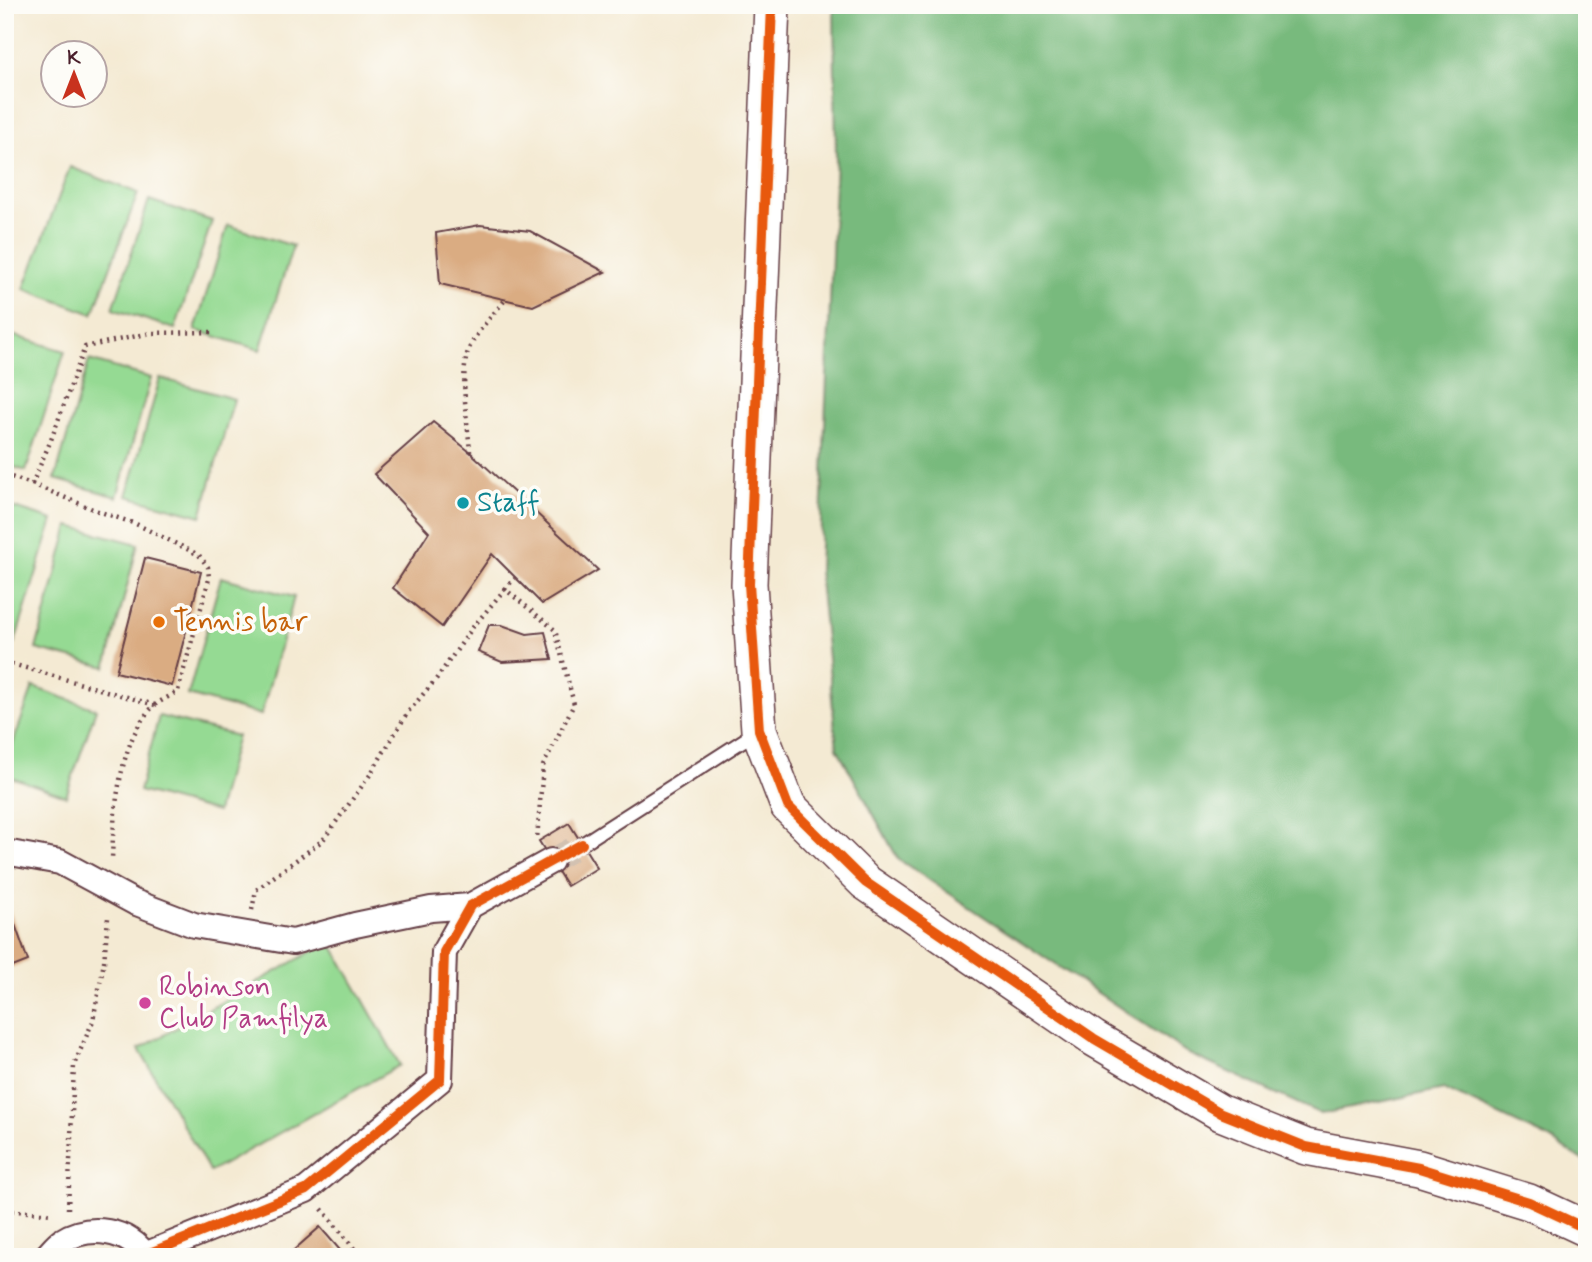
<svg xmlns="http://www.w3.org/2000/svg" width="1592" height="1262" viewBox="0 0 1592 1262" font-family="Mynerve,sans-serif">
	<rect width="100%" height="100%" fill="#fdfcf7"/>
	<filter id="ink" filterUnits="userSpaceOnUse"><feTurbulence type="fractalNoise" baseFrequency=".0143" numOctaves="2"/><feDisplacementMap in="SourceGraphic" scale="14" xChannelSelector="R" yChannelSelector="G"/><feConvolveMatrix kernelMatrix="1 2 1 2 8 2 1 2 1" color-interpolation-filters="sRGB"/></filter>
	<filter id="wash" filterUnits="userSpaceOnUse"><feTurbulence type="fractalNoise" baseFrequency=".00686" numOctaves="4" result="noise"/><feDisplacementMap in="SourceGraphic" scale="28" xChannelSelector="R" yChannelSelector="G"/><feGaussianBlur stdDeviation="1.57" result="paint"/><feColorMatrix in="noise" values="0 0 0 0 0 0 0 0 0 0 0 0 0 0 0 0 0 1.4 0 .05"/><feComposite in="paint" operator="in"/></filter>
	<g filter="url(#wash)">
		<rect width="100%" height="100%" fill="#f4ead3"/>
		<path fill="#95da93" stroke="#707c5f" stroke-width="2" d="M70 167 138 193 93 314 24 289Z
			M149 200 212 221 175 329 113 309Z
			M228 225 293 246 260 350 195 330Z
			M5 333 65 351 26 471 5 464Z
			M89 360 151 378 117 497 55 479Z
			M160 378 234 399 201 516 127 496Z
			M5 505 53 520 14 645 5 642Z
			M69 526 138 544 106 667 36 649Z
			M221 577 294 597 261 715 188 695Z
			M33 687 96 709 66 796 5 775V766Z
			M159 716 237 736 217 812 139 791Z
			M330 941 400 1065 210 1172 139 1049Z"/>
		<path fill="#78ba7d" stroke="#616c54" stroke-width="2" d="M834 5H1587V1163L1546 1137 1444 1089 1321 1114 1189 1054 898 859 837 748 819 570 836 158Z"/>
		<g id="blocks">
			<path fill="#daac82" d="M480 225 530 231 605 272 533 306 440 284 436 233Z
				M433 422 470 452 598 570 542 604 492 554 442 627 393 588 429 532 374 474Z
				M145 558 201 572 172 686 116 672Z
				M489 625H502L527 634 545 632 552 659 502 662 478 652Z
				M569 823 597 868 567 886 539 841Z
				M8 905 28 961 5 970V906Z
				M320 1227 346 1257H286Z"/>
		</g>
	</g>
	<g filter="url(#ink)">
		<use href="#blocks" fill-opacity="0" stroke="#643d44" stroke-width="2"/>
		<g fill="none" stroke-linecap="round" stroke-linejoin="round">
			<path stroke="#d2c1b1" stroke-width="24" stroke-dasharray="24 12" stroke-linecap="butt" d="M551 861 582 844"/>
			<defs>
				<path id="lane" d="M582 844 758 731"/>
				<path id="street" d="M5 852 60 862 134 902 194 925 293 942 355 925 431 909 470 906
					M145 1255 306 1190 440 1080 444 952 470 906 551 861
					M46 1257C51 1252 56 1245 62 1241 89 1224 129 1229 146 1257"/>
				<path id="secondary" d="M772 5 749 584 759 730 788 806 865 882 1093 1038 1221 1113 1306 1147 1419 1168 1529 1202 1587 1229"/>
			</defs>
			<use href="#lane" stroke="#643d44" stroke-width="16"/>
			<use href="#street" stroke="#643d44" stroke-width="28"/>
			<use href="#secondary" stroke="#643d44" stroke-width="38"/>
			<path stroke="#643d44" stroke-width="4.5" stroke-dasharray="2 5" stroke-linecap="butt" d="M470 452C468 424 461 387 466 359 469 339 492 316 505 300
				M5 475 32 484 51 440 85 347 151 333 215 332
				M32 484 95 510 136 524 199 555 208 567 209 579 178 691C171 696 161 700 154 706 119 737 113 817 112 861
				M505 589 515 578
				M5 662 155 705
				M252 910 256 890 323 840 370 775 408 712 437 678 473 627 505 589 555 630 574 704 543 766 537 839
				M68 1209 74 1065 93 1021 104 962 108 918
				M322 1209 361 1257
				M5 1210 53 1214"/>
			<use href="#lane" stroke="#fff" stroke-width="12"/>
			<use href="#street" stroke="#fff" stroke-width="24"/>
			<use href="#secondary" stroke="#fff" stroke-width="35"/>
			<defs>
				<path id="cycleway" d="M772 5 749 584 759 730 788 806 865 882 1093 1038 1221 1113 1306 1147 1419 1168 1529 1202 1587 1229
					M145 1255 306 1190 440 1080 444 952 470 906 582 844"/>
			</defs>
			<use href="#cycleway" stroke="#fdfcf7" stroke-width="15"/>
			<use href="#cycleway" stroke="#e8590c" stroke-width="10"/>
		</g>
	</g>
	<circle fill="#0f9aa8" stroke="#fdfcf7" stroke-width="2.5" cx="463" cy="503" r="7"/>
	<circle fill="#e8710a" stroke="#fdfcf7" stroke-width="2.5" cx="159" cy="622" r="7"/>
	<circle fill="#d1479c" stroke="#fdfcf7" stroke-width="2.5" cx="145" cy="1003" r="7"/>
	<g text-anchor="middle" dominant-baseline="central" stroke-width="7" stroke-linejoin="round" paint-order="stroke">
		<g font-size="28" fill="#0d838f" stroke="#fdfcf7" text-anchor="start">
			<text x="477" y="503">Staff</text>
		</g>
		<g font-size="28" fill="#c56008" stroke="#fdfcf7" text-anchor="start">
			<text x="173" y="622">Tennis bar</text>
		</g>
		<g font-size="28" fill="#b23c85" stroke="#fdfcf7" text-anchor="start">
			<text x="159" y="987">Robinson<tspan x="159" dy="32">Club Pamfilya</tspan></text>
		</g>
	</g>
	<rect width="1592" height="1262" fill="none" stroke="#fdfcf7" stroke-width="28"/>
	<g transform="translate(74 74)"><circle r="33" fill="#fdfcf7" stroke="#b5a4a5" stroke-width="2"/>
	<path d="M0-5L12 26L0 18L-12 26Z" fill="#c8321e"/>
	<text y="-10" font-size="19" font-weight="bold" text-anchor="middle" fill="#4a1f2b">K</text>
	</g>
</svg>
